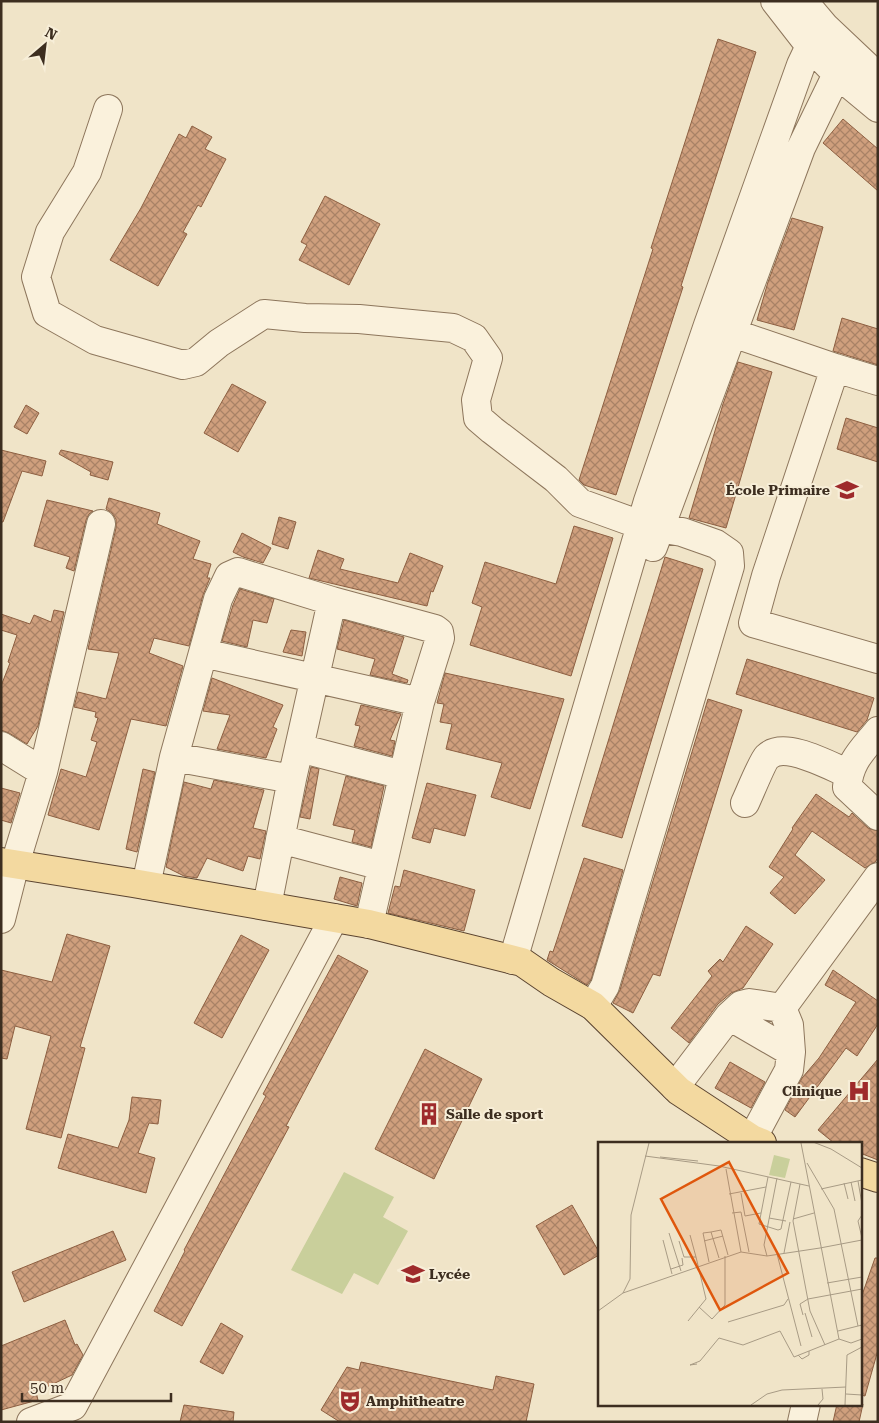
<svg xmlns="http://www.w3.org/2000/svg" width="879" height="1423" viewBox="0 0 879 1423" font-family="'Roboto Serif',serif">
	<defs>
		<pattern id="building-cross-hatch" width="8" height="8" patternUnits="userSpaceOnUse" patternTransform="scale(1.25)"><rect width="8" height="8" fill="#cf9f7d"/><path d="M0 0l8 8M0 8l8-8" fill="none" stroke="#a98266"/></pattern>
	</defs>
	<rect width="100%" height="100%" fill="#f0e4c8"/>
	<path fill="#c9cf9b" d="M344 1172 394 1197 383 1217 408 1231 378 1285 354 1273 342 1294 291 1270Z"/>
	<path fill="url(#building-cross-hatch)" stroke="#8d5f41" d="M718 39 756 52 681 286 683 287 616 495 584 485 579 480 653 249 651 248Z
		M843 119 878 149V191L823 143Z
		M192 126 212 137 205 149 226 159 201 207 198 205 183 232 187 234 158 286 110 260 141 208 179 134 186 138Z
		M325 196 380 224 349 285 299 260 307 245 301 242Z
		M792 218 823 227 794 330 757 320 768 282Z
		M842 318 878 329V365L833 351Z
		M738 362 772 372 726 528 689 518 723 404Z
		M232 384 266 402 238 452 204 433Z
		M26 405 39 413 27 434 14 427Z
		M846 418 878 428V462L837 449Z
		M1 450 46 461 42 476 22 471 3 522H1Z
		M61 450 113 462 108 480 90 475 91 472 59 454Z
		M109 498 160 513 157 524 200 541 193 559 211 564 207 578H210L203 595 189 646 154 638 149 653 183 666 166 726 131 719 99 830 48 815 61 769 86 777 97 742 91 740 98 718 95 717 96 712 74 707 78 692 106 699 119 653 88 649 116 528V519L112 513 106 509Z
		M47 500 93 511 89 514 86 520 74 571 66 568 70 557 34 546Z
		M279 517 296 522 288 549 272 544Z
		M574 526 613 538 571 676 470 645 482 607 472 603 485 562 556 584Z
		M242 533 271 548 263 563 243 557 233 552Z
		M318 550 344 559 340 569 398 583 410 553 443 566 433 592 431 591 427 606 309 578Z
		M665 557 703 569 622 838 582 826Z
		M240 589 274 599 267 623 253 620 247 647 222 641 233 605Z
		M54 610 64 612 38 726 27 744 9 733 1 730V686L10 663 8 662 17 635 1 630V614L30 624 34 615 51 622Z
		M344 620 404 637 392 674 408 680 407 683 370 675 375 659 337 649Z
		M291 630 306 632 302 656 283 652Z
		M747 659 874 698 867 720 857 732 736 694Z
		M445 673 564 699 530 809 491 797 502 763 446 749 452 724 440 722 444 704 437 703Z
		M212 678 283 705 273 727 277 729 266 758 217 749 230 715 203 711Z
		M708 699 742 710 660 976 653 974 633 1013 613 1003 620 990Z
		M361 705 401 714 390 740 395 741 392 756 354 746 360 726 355 725Z
		M311 767 319 769 310 819 300 817Z
		M143 769 155 772 137 852 126 849Z
		M346 776 384 786 371 847 352 842 355 830 333 825Z
		M214 780 264 790 253 828 266 831 260 859 248 856 243 871 207 858 197 878 184 876 166 867 184 782 211 789Z
		M427 783 476 795 465 836 434 828 430 843 412 838Z
		M1 788 20 793 11 823 1 820Z
		M816 794 849 817 852 813 868 828 878 831V858L875 862 865 868 812 831 795 855 825 880 795 914 770 893 784 877 769 867 793 829 792 828Z
		M584 858 623 870 591 980 587 985 547 960 550 951 553 952Z
		M404 870 475 890 464 931 388 913 395 886 400 887Z
		M340 877 362 883 357 906 334 899Z
		M746 926 773 944 743 988 731 993 718 1004 689 1043 671 1028 712 976 708 971 720 959 723 962Z
		M67 934 110 946 80 1047 85 1048 61 1138 26 1129 51 1036 15 1026 7 1059 1 1058V970L52 982Z
		M241 935 269 950 222 1038 194 1023Z
		M338 955 368 971 286 1126 289 1127 182 1326 154 1311 185 1251 184 1250 266 1096 263 1094Z
		M833 970 878 1001V1024L857 1056 846 1048 795 1117 785 1110 802 1078 819 1058 856 1002 825 985Z
		M425 1049 482 1079 434 1179 375 1149Z
		M878 1059V1160L860 1153V1143H834L818 1130Z
		M730 1062 765 1082 751 1108 715 1088Z
		M132 1097 161 1100 158 1124 149 1123 138 1153 155 1158 146 1193 58 1168 68 1134 118 1148 129 1120Z
		M572 1205 599 1252V1255L564 1275 536 1226Z
		M113 1231 126 1260 24 1302 12 1272Z
		M875 1258H878V1350L865 1396 860 1395V1301Z
		M65 1320 75 1345 77 1344 83 1355 72 1375 36 1392 38 1400 1 1410V1346Z
		M221 1323 243 1336 223 1374 200 1362Z
		M361 1362 493 1390 496 1376 534 1384 526 1422H340L321 1410 347 1367 359 1370Z
		M837 1404H863L859 1422H833Z
		M184 1405 234 1412 233 1422H180Z"/>
	<g fill="none" stroke-linecap="round" stroke-linejoin="round">
		<defs>
			<path id="minor" d="M775 1 810 46 837 74 878 108
				M803 1 825 27 878 77
				M108 109 87 172 50 232 36 277 47 313 95 340 183 365 196 362 219 343 264 314 305 318 359 319 453 328 474 338 488 358 476 400 478 418 492 430 556 479 580 503 641 525 682 532 716 544 729 553 730 566 605 986 593 1006
				M715 327 835 368 878 381
				M835 368 766 576 753 623 878 659
				M653 547 801 148 837 74 852 53
				M332 601 435 629 439 632 440 638 420 702 369 924
				M203 653 420 702
				M878 731C862 751 850 760 847 787L878 816
				M1 746 43 772 15 864 1 919
				M299 748 403 775
				M174 757 292 779
				M43 772 101 524
				M745 803C749 795 762 762 767 757 784 740 830 766 849 774
				M280 839 382 866
				M146 885 174 757 218 599 229 576 238 572 332 601 292 779 267 906
				M513 960 648 501 708 325 801 65 810 46 825 27
				M782 1008 749 1003 741 1005 729 1016 791 1052
				M675 1087 729 1016
				M752 1139 789 1070 791 1052 789 1025 782 1008 878 877
				M31 1422 73 1406 334 918
				M802 1422 806 1404"/>
			<path id="major" d="M1 862 133 883 369 924 522 962 551 982 593 1006 679 1091 752 1139 762 1143
				M860 1172 878 1178"/>
		</defs>
		<use href="#minor" stroke="#8d765c" stroke-width="30"/>
		<use href="#major" stroke="#5b4430" stroke-width="30"/>
		<use href="#minor" stroke="#faf1dc" stroke-width="28"/>
		<use href="#major" stroke="#f3d9a0" stroke-width="28"/>
	</g>
	<defs>
		<symbol id="school-bare" viewBox="-9 -9 18 18"><path d="M0-5L7-2L0 1L-7-2ZM-4 1L0 2.5L4 1V4Q0 6-4 4Z" fill="#9e2a2b" stroke="#f7eed8" stroke-width="2.5" paint-order="stroke"/></symbol>
		<symbol id="hospital-bare" viewBox="-9 -9 18 18"><path d="M-5-5h3v3.5h4V-5h3V5h-3V1.5h-4V5h-3Z" fill="#9e2a2b" stroke="#f7eed8" stroke-width="2.5" paint-order="stroke"/></symbol>
		<symbol id="building-bare" viewBox="-9 -9 18 18"><path d="M-4-6H4V6H1V3H-1V6H-4ZM-2.5-4.3h1.7v1.8h-1.7ZM.8-4.3h1.7v1.8H.8ZM-2.5-1h1.7V.8h-1.7ZM.8-1h1.7V.8H.8Z" fill="#9e2a2b" stroke="#f7eed8" stroke-width="2.5" paint-order="stroke"/></symbol>
		<symbol id="theatre-bare" viewBox="-9 -9 18 18"><path d="M-5-5.5Q0-4 5-5.5V0Q5 5 0 6Q-5 5-5 0ZM-3.3-2.5H-1v1.5H-3.3ZM1-2.5H3.3v1.5H1ZM-2.8 1Q0 5.5 2.8 1Z" fill="#9e2a2b" stroke="#f7eed8" stroke-width="2.5" paint-order="stroke"/></symbol>
	</defs>
	<g fill-rule="evenodd">
		<use href="#school-bare" x="831" y="474" width="32" height="32"/>
		<use href="#hospital-bare" x="843" y="1075" width="32" height="32"/>
		<use href="#building-bare" x="413" y="1098" width="32" height="32"/>
		<use href="#school-bare" x="397" y="1258" width="32" height="32"/>
		<use href="#theatre-bare" x="334" y="1385" width="32" height="32"/>
	</g>
	<g text-anchor="middle" dominant-baseline="central" stroke-width="4" stroke-linejoin="round" paint-order="stroke">
		<g font-size="14" font-weight="bold" fill="#3d2e20" stroke="#f7eed8" text-anchor="start">
			<text x="830" y="490" text-anchor="end">École Primaire</text>
			<text x="842" y="1091" text-anchor="end">Clinique</text>
			<text x="446" y="1114">Salle de sport</text>
			<text x="429" y="1274">Lycée</text>
			<text x="366" y="1401">Amphitheatre</text>
		</g>
	</g>
	<g transform="translate(598 1142)">
		<rect width="264" height="264" fill="#f0e4c8"/>
		<path d="M176 13 192 17 187 36 171 33Z" fill="#c9cf9b"/>
		<path fill="none" stroke="#a89b85" stroke-width="1" d="M215 0 233 7 264 26M203 1 241 197 253 201 264 197M47 14 121 24 211 44M62 15 100 19M209 21 236 67 260 184M128 27 143 110M170 35 161 82 180 88 183 87 193 40M260 39 264 62M253 40 257 59M246 41 250 57M202 42 195 79 212 169 227 203M223 47 264 38M143 51 147 74 163 71M131 52 168 45M134 71 143 70 151 110M264 73 260 79 264 96M171 76 188 79M195 77 216 71M113 90 123 88 130 113M71 91 83 129M92 93 98 115M65 98 74 132M81 99 86 115H98L108 157 90 179M106 99 125 94M222 106 264 98M186 111 192 80M179 112 203 204M169 114 166 103 179 36M111 120 105 91 113 90 121 116M73 127 85 123 84 116M229 141 264 135M25 151 143 110 169 114 222 106M25 151 32 137 33 73 51 1M101 165 114 177 127 163V114M0 169 25 151M207 171 214 195M205 173 202 162 210 157 264 147M130 180 186 163 190 157M240 189 264 183M200 213 204 217 211 213V209M99 222 92 223 102 219 121 196 145 203 182 189 196 215 241 197M248 252 264 253M153 263 169 252 184 248 248 245M220 263 225 257 224 247M247 263 249 213 264 205"/>
		<path fill="#df570d" fill-opacity="0.15" stroke="#df570d" stroke-width="2.5" d="M131 20 190 131 122 168 63 57Z"/>
		<rect width="264" height="264" fill="none" stroke="#3d2e20" stroke-width="2.5"/>
	</g>
	<rect width="879" height="1423" fill="none" stroke="#3d2e20" stroke-width="5"/>
	<g transform="translate(45 45) rotate(28)" stroke="#f7eed8" stroke-width="4" paint-order="stroke">
	<path d="M0-4L9 19L0 12L-9 19Z" fill="#3d2e20"/>
	<text y="-8" font-size="14" font-weight="bold" text-anchor="middle" fill="#3d2e20">N</text>
	</g>
	<path d="M22 1393v8h149v-8" fill="none" stroke="#3d2e20" stroke-width="2.5"/>
	<text x="30" y="1393" font-size="15" fill="#3d2e20" stroke="#f7eed8" stroke-width="4" paint-order="stroke">50 m</text>
</svg>
